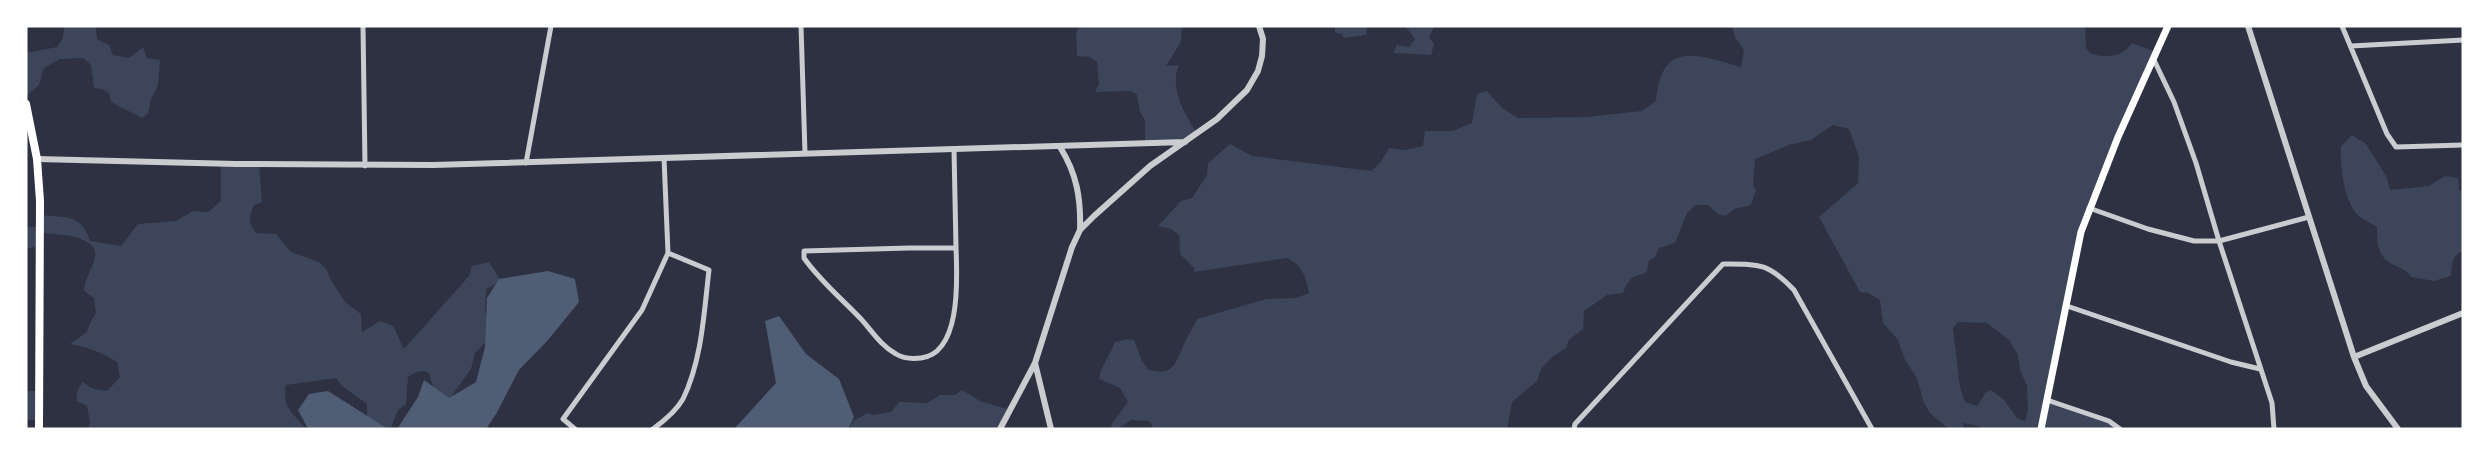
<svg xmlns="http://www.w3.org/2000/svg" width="2489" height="455" viewBox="0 0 2489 455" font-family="Manrope,sans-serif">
	<rect width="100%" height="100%" fill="#2d3142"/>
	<path fill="#3c4559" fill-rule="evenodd" d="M64 26H96L97 39 109 45 113 55 129 58 143 47 147 58 160 60 158 85 151 99 148 114 142 118 111 102 109 93 102 89 94 88 91 65 83 58 60 59 44 68 39 85 26 96V53L57 47 63 38Z
		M1080 26H1182L1181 42 1166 66 1179 65C1169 88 1184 112 1196 132L1185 140 1145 142V120L1140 112 1137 95 1131 91 1095 92 1099 84 1097 62 1090 57 1077 56 1076 32Z
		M1335 26H1367L1366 35 1344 38 1342 34 1335 33Z
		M1405 26H1435L1429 37 1434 44 1431 55 1393 53 1397 45 1409 47 1415 39Z
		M1732 26H2085L2086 48 2091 54C2106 58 2123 57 2132 43L2156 52 2086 216 2048 397 2122 429H1982L1979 426 1963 423 1964 429H1948L1930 413 1924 403 1917 378 1905 360 1898 340 1883 323 1880 300 1868 293 1860 292 1819 217 1858 183 1859 157 1849 129 1833 125 1811 140 1789 145 1755 159 1753 185 1756 191 1751 205 1734 209 1726 216 1718 214 1708 205H1696L1687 213 1675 243 1659 248 1655 257 1649 261 1646 273C1631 276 1629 279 1623 293L1607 295 1584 311 1583 329 1569 340 1566 348 1552 357 1541 369 1537 381 1512 402 1507 429H1154L1149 421 1131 420 1118 429 1110 426 1128 402 1120 388 1099 379C1101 366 1110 355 1115 342L1128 339 1134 340 1142 361 1149 370C1170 374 1173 370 1181 351 1185 340 1192 330 1197 319L1266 299 1296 298 1309 293C1306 277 1302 265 1287 258L1194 272V268L1180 254 1179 235 1171 229 1158 226 1181 201 1192 198 1207 175 1208 163 1230 144 1252 156 1371 171 1380 163 1389 148 1405 150 1423 146 1425 131H1453L1472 123 1477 94 1487 91 1502 108 1518 118 1586 117 1642 111 1656 101C1661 40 1696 54 1741 67L1744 50 1735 37ZM1958 322 1987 323 2009 340 2018 355 2020 370 2027 386 2028 409 2025 421 2017 418 2004 400 1991 390 1986 392 1977 406 1965 402 1960 387 1953 328Z
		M2352 135 2366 144 2386 176 2390 190 2429 186 2445 176 2458 178 2459 190 2463 192V251C2451 256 2452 264 2451 276L2434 281 2411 277C2407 270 2404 270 2396 266 2378 259 2377 245 2377 227 2371 223 2361 219 2357 214 2343 199 2340 165 2341 146Z
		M221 164H259L262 202 254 205C248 216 249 224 256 233L276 234 291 252 319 262 326 269 332 282 346 303 361 314 362 332 380 321 393 326 404 349 469 276 472 266 489 262 501 281 486 289 485 310 491 337 475 353 471 369 448 401 436 397 429 373C422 369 414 372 408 377L406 404 398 410 391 428H377L367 415V404L342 386 336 378 286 385C282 409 292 411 306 429H88L90 423 87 406 77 401V392L82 382 94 389 107 391 120 377 117 362C102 352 87 347 70 344L87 332 90 323 96 313 94 298 84 291C84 280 91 271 94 261 104 235 56 234 42 233L40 247 26 248V227H40L41 215C66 218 81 213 90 241L121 246 138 224 176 221 193 211 208 212 221 201Z
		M962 390 980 401 1007 409 1000 429H849L853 421 868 413 873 415 891 412 899 402 927 403 940 395H955Z
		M26 391H40L38 420H26Z"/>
	<path fill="#4f5d75" d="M548 271 575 279 579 302 548 340 519 370 496 414 486 429H397L418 397 424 380 449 398 476 382 485 347 487 298 499 279Z
		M779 316 806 354 839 379 854 417 848 429H734L776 383 765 321Z
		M328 391 388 429H308L298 410 309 394Z"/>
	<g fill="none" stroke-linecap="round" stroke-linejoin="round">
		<path stroke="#caccd0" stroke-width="5" d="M363 26 365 166
			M801 26 805 153
			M2342 26 2387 134 2396 147 2463 145
			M2351 46 2463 40
			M2154 60 2174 102 2196 163 2219 241 2272 403 2274 429
			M954 149 956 248
			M526 163 551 26
			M2089 208 2148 229 2194 241H2219L2309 217
			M909 248H956C957 276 962 353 921 358 913 359 904 359 896 354 881 346 872 331 861 319 842 299 820 281 804 258V251Z
			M2067 306 2231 362 2260 369
			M2047 400 2109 421 2120 429
			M575 429 563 419 642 310 668 253 664 158
			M653 429C664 421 676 411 683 399 702 360 704 312 709 270L668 253
			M1574 429 1575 424 1723 264C1760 264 1768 263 1794 290L1872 429"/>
		<path stroke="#caccd0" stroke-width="6" d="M2248 26 2354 357 2366 386 2398 429
			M1060 147C1077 174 1081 199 1080 230
			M37 159 236 164 433 165 1185 142
			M2354 357 2463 313
			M1000 429 1035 363
			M1051 429 1035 363 1072 247 1080 230 1094 216 1150 166 1217 119 1247 90 1258 71 1262 56 1263 39 1259 26"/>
		<path stroke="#fff" stroke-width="7" d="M2041 429 2081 232 2118 137 2168 26"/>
		<path stroke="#fff" stroke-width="8" d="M26 104 37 159 40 201 39 429"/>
	</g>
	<rect width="2489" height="455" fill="none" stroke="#ffffff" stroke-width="55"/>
</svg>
